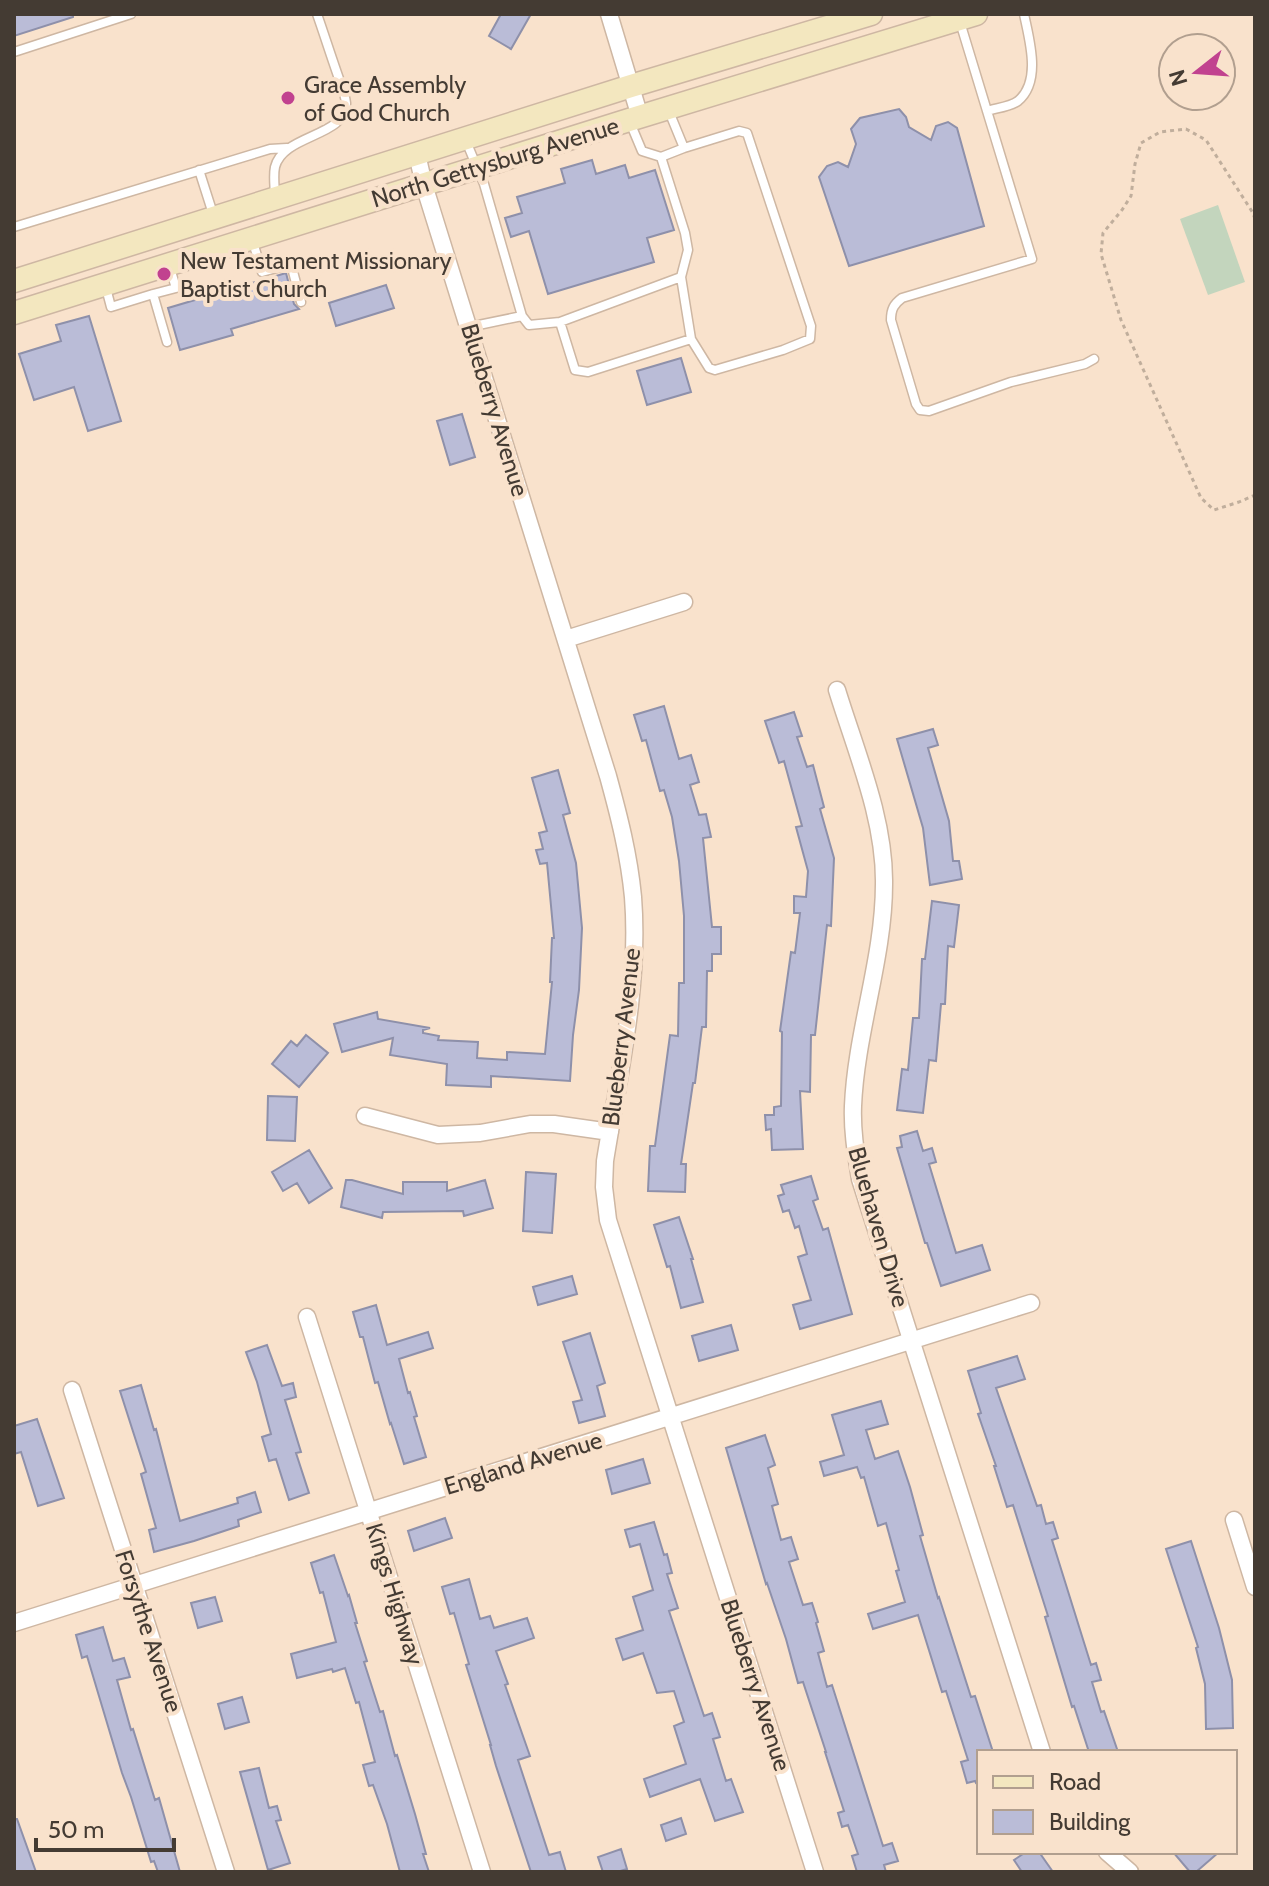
<svg xmlns="http://www.w3.org/2000/svg" width="1269" height="1886" viewBox="0 0 1269 1886" font-family="Cabin,sans-serif">
	<rect width="100%" height="100%" fill="#f9e2cc"/>
	<path fill="#c3d5bd" d="M1218 205 1245 282 1208 295 1180 219Z"/>
	<path fill="#babcd7" stroke="#8e90aa" stroke-width="2" d="M14 14H73V17L14 36Z
		M501 14H531L511 49 489 36Z
		M899 109 906 117 909 127 931 140 936 126 948 122 957 128 984 226 849 266 819 177 827 166 838 162 848 167 856 144 851 129 860 118Z
		M592 160 596 174 625 165 629 178 655 170 674 230 647 238 654 262 548 294 529 231 511 237 505 218 522 213 517 197 565 183 561 169Z
		M286 273 294 304 299 309 231 329 233 335 180 350 168 308Z
		M386 285 394 308 336 326 329 303Z
		M89 316 121 421 88 431 74 387 34 400 19 354 61 341 56 325Z
		M681 358 691 392 647 405 637 371Z
		M462 414 475 457 450 465 437 421Z
		M664 706 679 759 691 755 699 782 690 785 699 815 706 814 711 837 703 838 712 927H721V954H712V971H707L706 1027H702L695 1083H693L681 1164H686L685 1192 648 1191 650 1146H655L670 1035 678 1036 679 983H684V916L679 861 672 817 664 790 660 791 646 740 642 741 634 715Z
		M794 712 802 736 797 737 807 767 813 765 824 807 820 809 834 858 831 926 827 925 815 1035H811L810 1092 800 1091 803 1149 772 1150 771 1129 766 1130 765 1115H774V1107L781 1106 782 1032 780 1031 791 952 795 953 800 913H794V896L806 897 808 871 796 827 802 826 784 761 779 763 765 721Z
		M933 729 938 745 928 748 949 821 953 861H959L962 879 930 885 923 828 897 739Z
		M558 770 570 813 563 815 576 863 582 928 579 990 573 1035 570 1081 491 1076V1087L446 1085 447 1064 390 1055 393 1038 342 1052 334 1024 377 1012 378 1019 430 1028 423 1030V1033L439 1036 438 1040 478 1042 477 1058 507 1060V1052L545 1054 552 982H550L552 938H554L547 863 540 864 536 850 543 849 539 833 547 831 532 778Z
		M932 901 959 905 954 947 948 946 945 1004H941L936 1061 929 1060 923 1113 897 1110 902 1069 908 1070 913 1018H919L922 959H925Z
		M306 1035 328 1053 299 1087 272 1064 291 1041 297 1046Z
		M268 1096 297 1097 295 1141 267 1140Z
		M917 1131 923 1151 932 1148 936 1162 929 1164 956 1253 982 1245 990 1270 941 1286 927 1243H925L897 1148 902 1147 900 1136Z
		M309 1150 332 1188 309 1203 297 1183 283 1191 272 1172Z
		M526 1172 556 1174 552 1233 523 1231Z
		M811 1176 818 1199 813 1201 823 1230 828 1228 852 1314 800 1329 793 1305 811 1300 798 1257 807 1254 799 1226 795 1228 789 1210 783 1212 778 1196 784 1194 781 1185Z
		M346 1180H352L403 1194V1182H447V1191L485 1180 493 1208 464 1216 463 1211 383 1212 382 1218 341 1207Z
		M679 1217 693 1259H691L703 1302 681 1308 670 1266 667 1267 654 1225Z
		M572 1276 577 1294 538 1305 533 1287Z
		M376 1305 387 1345 428 1332 433 1348 399 1359 408 1393 410 1392 417 1416 414 1417 426 1457 404 1464 391 1423 390 1424 378 1382 375 1383 363 1337H360L353 1312Z
		M731 1325 738 1350 699 1361 692 1336Z
		M590 1333 605 1383 597 1386 605 1416 579 1423 573 1402 582 1400 563 1342Z
		M267 1345 282 1386 293 1383 296 1397 285 1400 301 1452 296 1453 309 1493 289 1500 276 1459 269 1461 262 1437 271 1434 257 1382 246 1352Z
		M1017 1356 1025 1379 996 1388 1037 1506 1041 1505 1046 1524 1053 1522 1058 1538 1052 1540 1091 1665 1096 1663 1101 1680 1092 1682 1101 1712 1104 1711 1118 1752H1089L1074 1706 1072 1707 1045 1617 1048 1616 1013 1505 1007 1507 994 1466H996L978 1414 981 1413 968 1371Z
		M141 1385 154 1430 156 1429 180 1521 238 1503 237 1498 255 1492 261 1512 238 1520 239 1526 194 1541 154 1552 149 1530 156 1528 141 1474 146 1472 120 1391Z
		M881 1401 888 1424 866 1430 875 1459 898 1451 910 1487 923 1535 920 1536 938 1598 939 1597 971 1697 975 1696 993 1752H979V1782L976 1783 975 1781 967 1783 961 1762 968 1760 946 1691 942 1692 918 1615 873 1629 868 1614 905 1602 896 1571 899 1570 886 1523 878 1526 864 1477 861 1478 857 1467 824 1476 820 1462 844 1455 832 1415Z
		M37 1419 64 1498 38 1506 21 1452 14 1454V1426Z
		M765 1435 775 1465 768 1468 778 1504 772 1506 781 1540 791 1537 798 1559 789 1562 803 1605 812 1603 818 1622 816 1623 824 1651 818 1653 827 1687 832 1685 883 1846 892 1843 898 1861 884 1865 886 1872H857L852 1856 858 1854 848 1825 842 1827 838 1813 844 1811 825 1752H826L803 1682 798 1683 786 1639 767 1583 766 1584 726 1448Z
		M643 1459 650 1483 612 1494 606 1470Z
		M445 1518 452 1538 414 1551 408 1531Z
		M654 1522 664 1555 667 1554 672 1573 667 1574 678 1608 669 1611 704 1716 712 1713 720 1737 713 1739 726 1781 731 1779 743 1812 715 1821 700 1779 650 1797 644 1779 686 1764 674 1726 684 1722 674 1691 657 1693 643 1653 623 1660 616 1639 643 1630 633 1597 653 1590 640 1544 630 1547 625 1530Z
		M1191 1541 1219 1628 1232 1680 1233 1728 1206 1729 1205 1684 1196 1648 1198 1647 1166 1549Z
		M334 1555 348 1596 349 1595 357 1623H355L367 1661 364 1662 380 1712 383 1711 395 1756 397 1755 415 1814 426 1854H423L429 1872H400L387 1824 373 1785 369 1786 363 1765 375 1762 359 1702 356 1703 345 1668 333 1672 332 1669 297 1678 291 1654 336 1642 323 1592 320 1593 311 1563Z
		M469 1579 480 1619 490 1616 494 1628 527 1618 534 1638 496 1651 508 1684 505 1685 530 1756 518 1760 549 1855 560 1852 566 1872H531L496 1766 490 1745H491L466 1665 469 1664 454 1613 450 1614 442 1587Z
		M215 1597 222 1621 198 1628 191 1603Z
		M103 1627 113 1661 124 1658 130 1677 117 1680 131 1730 133 1729 155 1800 159 1798 180 1872H158L154 1861 151 1862 131 1797 122 1773 87 1656 82 1658 76 1635Z
		M242 1697 249 1722 225 1729 218 1704Z
		M259 1768 269 1808 277 1806 281 1820 276 1821 290 1863 268 1870 240 1772Z
		M681 1818 686 1834 666 1841 661 1825Z
		M14 1819H17L36 1872H14Z
		M621 1849 627 1869 617 1872H603L598 1857Z
		M1026 1852H1039L1053 1872H1022L1014 1860Z
		M1173 1852H1219L1196 1872H1190Z"/>
	<g fill="none" stroke-linecap="round" stroke-linejoin="round">
		<defs>
			<path id="lane" d="M960 22 1032 259 902 298C894 304 891 309 891 320L916 404 920 410 929 411 1011 382 1085 364 1094 359
				M14 52 131 14
				M987 111C996 108 1010 107 1018 101 1042 81 1029 39 1024 14
				M629 120 642 151 661 157 685 233 688 250 681 277 691 339 709 368 715 370 783 350 810 339 811 326 747 133 739 131 684 148 668 109
				M466 141 484 184 522 316 529 325 560 322 681 277
				M661 157 684 148
				M199 170 214 217
				M275 198C275 188 273 176 275 167 283 134 347 137 346 103 345 93 340 82 337 73 330 53 324 34 317 14
				M14 227 270 149 287 148
				M252 239 262 272 291 264 301 302
				M106 288 111 307 153 294
				M560 322 575 370 588 372 691 339
				M469 327 522 316
				M167 342 153 294 176 288 169 265"/>
			<path id="street" d="M609 14 640 117
				M417 154 424 185 608 776C619 816 629 855 633 897 640 985 619 1074 605 1161L604 1187 608 1220 815 1872
				M566 639 684 602
				M837 690C856 752 885 819 884 884 884 958 856 1032 853 1106 852 1131 856 1154 860 1179L1042 1752
				M365 1116 438 1135 480 1133 530 1124H554L610 1132
				M307 1317 482 1872
				M72 1390 226 1872
				M1234 1520 1255 1587
				M14 1623 1031 1303
				M1107 1852 1130 1872"/>
			<path id="secondary" d="M14 281 631 86 871 14
				M14 313 629 120 976 14"/>
		</defs>
		<use href="#lane" stroke="#ceb7a3" stroke-width="11"/>
		<use href="#street" stroke="#ceb7a3" stroke-width="19"/>
		<use href="#secondary" stroke="#ceb7a3" stroke-width="25"/>
		<path stroke="#c0ae9c" stroke-width="3" stroke-dasharray="4 4" stroke-linecap="butt" d="M1255 219 1253 213 1206 140 1186 129 1160 132 1141 143 1135 164 1131 196 1122 210 1103 233 1101 254 1121 320 1201 498 1214 510 1239 502 1255 495"/>
		<use href="#lane" stroke="#fff" stroke-width="8"/>
		<use href="#street" stroke="#fff" stroke-width="16"/>
		<use href="#secondary" stroke="#f3e7bf" stroke-width="22"/>
	</g>
	<g fill="#c1428f" stroke="#f9e2cc" stroke-width="3">
		<circle cx="288" cy="98" r="8"/>
		<circle cx="164" cy="274" r="8"/>
	</g>
	<g text-anchor="middle" dominant-baseline="central" stroke-width="8" stroke-linejoin="round" paint-order="stroke">
		<g font-size="24" fill="#443b33" stroke="#f9e2cc" text-anchor="start">
			<text x="304" y="84">Grace Assembly<tspan x="304" dy="28">of God Church</tspan></text>
			<text x="180" y="260">New Testament Missionary<tspan x="180" dy="28">Baptist Church</tspan></text>
		</g>
		<g font-size="24" fill="#443b33" stroke="#f9e2cc">
			<text transform="translate(495 162) rotate(-17)">North Gettysburg Avenue</text>
			<text transform="translate(495 410) rotate(73)">Blueberry Avenue</text>
			<text transform="translate(621 1037) rotate(-83)">Blueberry Avenue</text>
			<text transform="translate(879 1227) rotate(74)">Bluehaven Drive</text>
			<text transform="translate(523 1463) rotate(-17)">England Avenue</text>
			<text transform="translate(395 1594) rotate(73)">Kings Highway</text>
			<text transform="translate(149 1631) rotate(72)">Forsythe Avenue</text>
			<text transform="translate(756 1685) rotate(72)">Blueberry Avenue</text>
		</g>
	</g>
	<rect width="1269" height="1886" fill="none" stroke="#443b33" stroke-width="32"/>
	<rect x="977" y="1750" width="260" height="104" fill="#f9e2cc" stroke="#b19f8f" stroke-width="2"/>
	<rect x="993" y="1776" width="40" height="12" fill="#f3e7bf" stroke="#b19f8f" stroke-width="2"/>
	<text x="1049" y="1790" font-size="24" fill="#443b33">Road</text>
	<rect x="993" y="1810" width="40" height="24" fill="#babcd7" stroke="#b19f8f" stroke-width="2"/>
	<text x="1049" y="1830" font-size="24" fill="#443b33">Building</text>
	<g transform="translate(1197 72) rotate(253)"><circle r="38" fill="#f9e2cc" stroke="#b19f8f" stroke-width="2"/>
	<path d="M0-6L14 30L0 20L-14 30Z" fill="#c1428f"/>
	<text y="-12" font-size="22" font-weight="bold" text-anchor="middle" fill="#443b33">N</text>
	</g>
	<path d="M36 1838v12h138v-12" fill="none" stroke="#443b33" stroke-width="4"/>
	<text x="48" y="1838" font-size="24" fill="#443b33" stroke="#f9e2cc" stroke-width="6" paint-order="stroke">50 m</text>
</svg>
